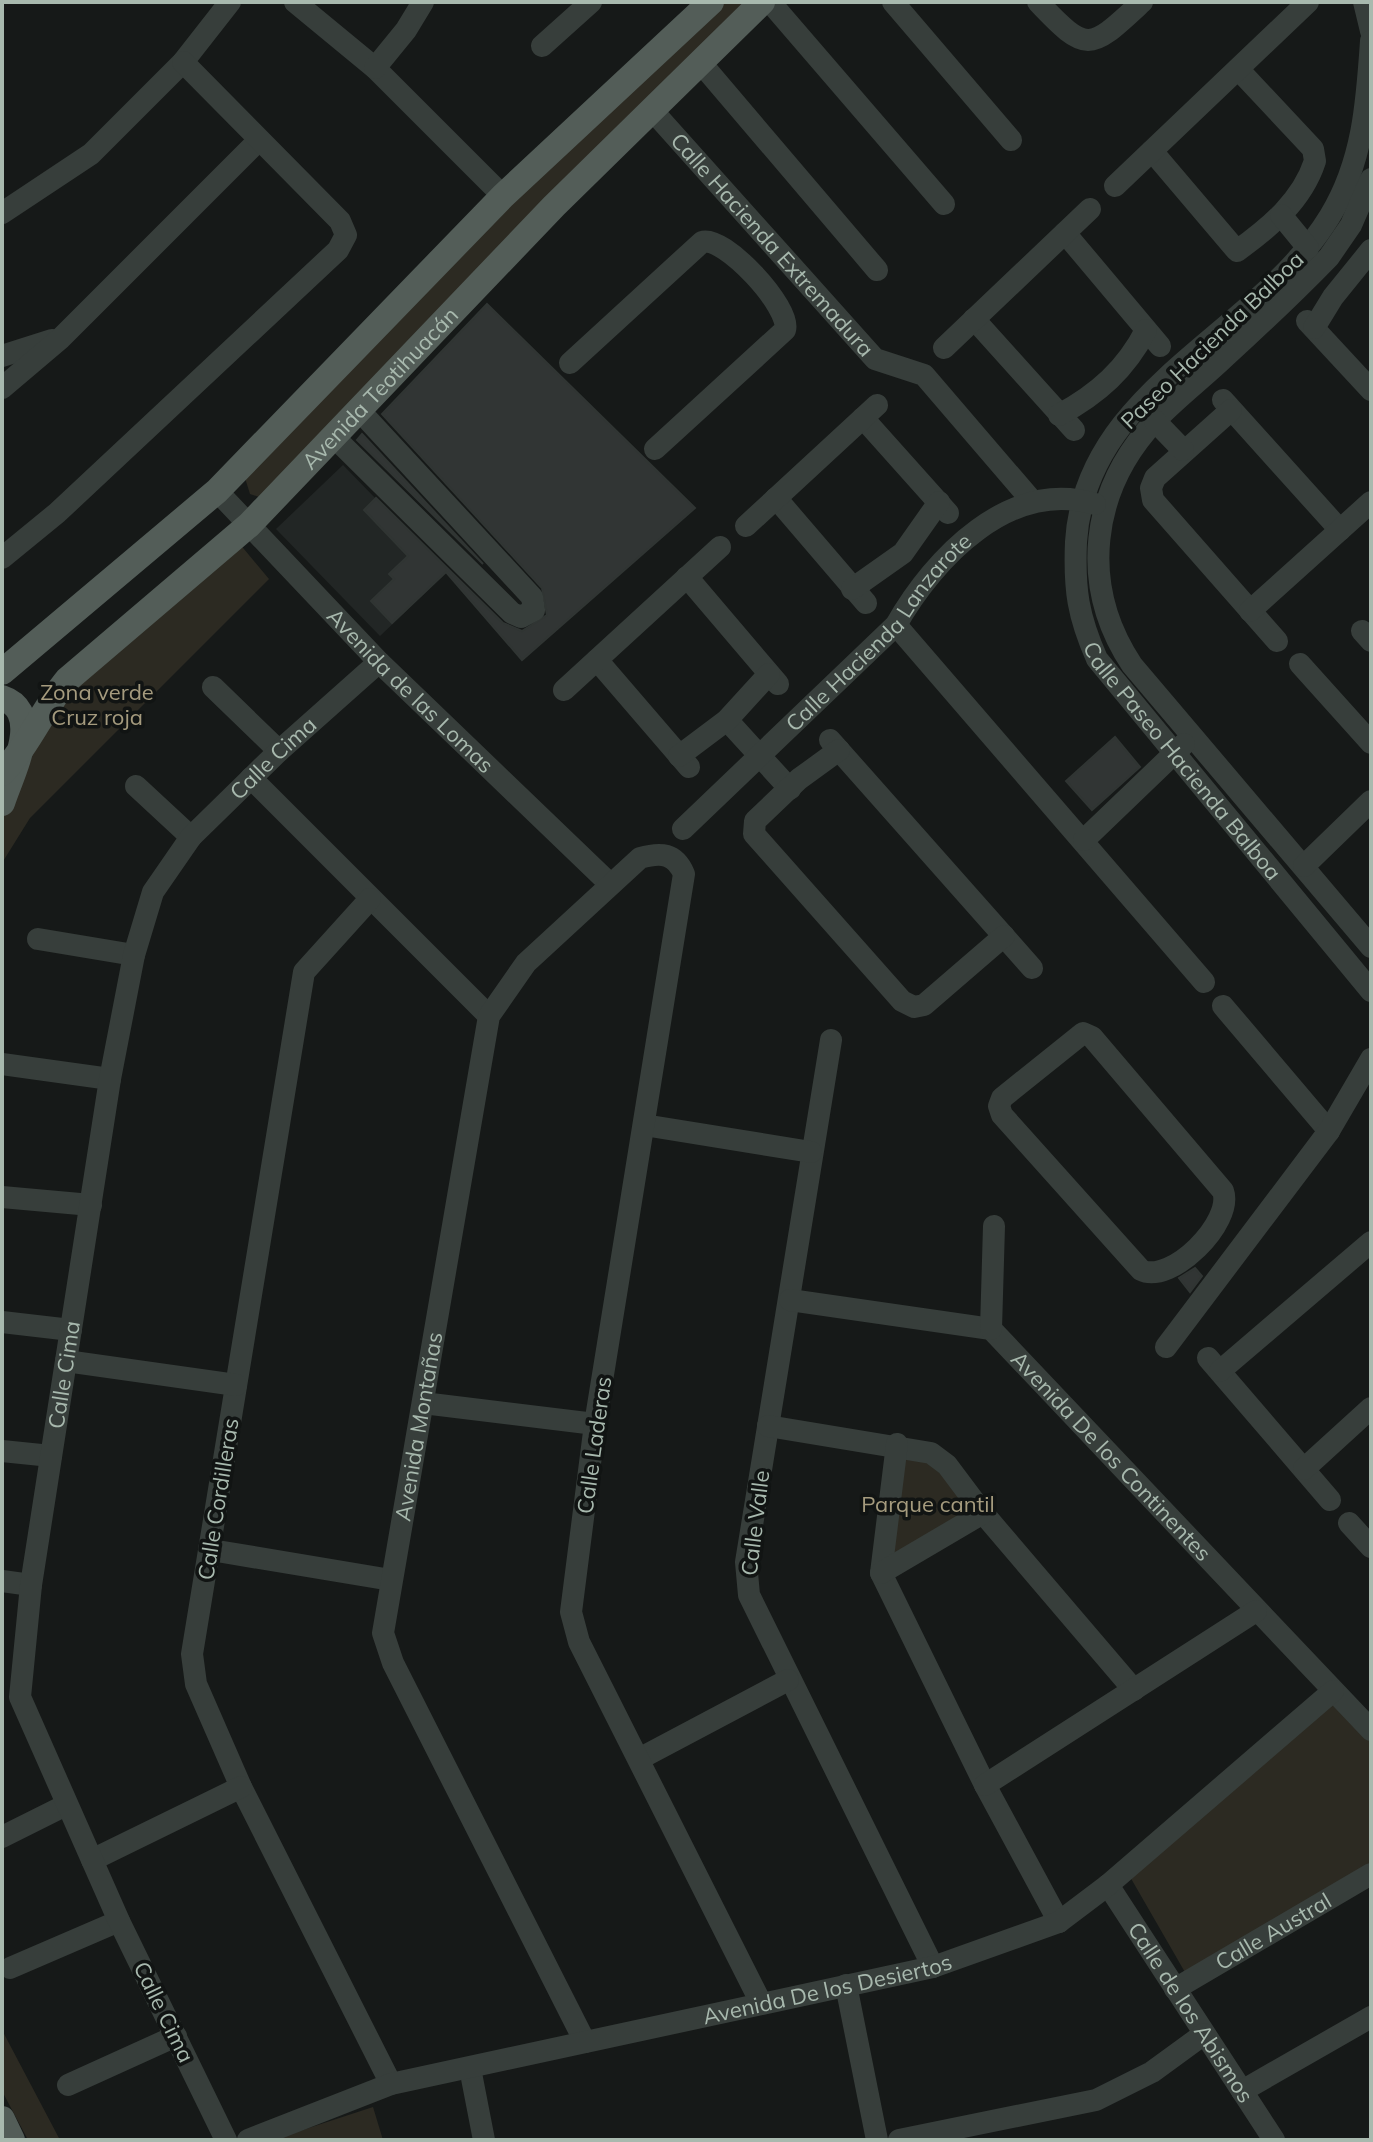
<svg xmlns="http://www.w3.org/2000/svg" width="1373" height="2142" viewBox="0 0 1373 2142" font-family="Mulish,sans-serif">
	<rect width="100%" height="100%" fill="#161918"/>
	<path fill="#222625" d="M343 465 447 572 380 636 276 529Z"/>
	<path fill="#2c2a22" d="M719 2H756L259 497 250 494 245 478 462 251Z
		M239 543 269 579 30 818 2 863V803L73 682Z
		M904 1450 929 1458 977 1513 889 1564Z
		M1336 1696 1371 1734V1867L1186 1974 1129 1875Z
		M2 2030 60 2140H28L2 2091Z
		M373 2107 383 2140H272Z"/>
	<path fill="#313534" stroke="#303533" stroke-width="2" d="M487 304 695 508 522 660 446 572 392 623 371 601 394 579 389 574 408 556 364 510 376 498 503 623 522 631 547 615 542 588 382 414Z
		M362 434 483 564 357 440Z
		M1115 737 1140 767 1092 810 1066 781Z
		M1195 1268 1202 1276 1190 1292 1179 1278Z"/>
	<g fill="none" stroke-linecap="round" stroke-linejoin="round">
		<g stroke="#373e3b" stroke-width="22">
			<path d="M295 2 375 68 503 196"/>
			<path d="M770 2 944 204"/>
			<path d="M893 2 1011 140"/>
			<path d="M1038 2C1088 55 1090 50 1142 2"/>
			<path d="M1364 2 1371 31"/>
			<path id="s1" d="M1371 41C1367 102 1363 162 1330 216 1258 335 1085 388 1076 542 1074 590 1078 616 1097 659L1371 991"/>
			<path d="M542 46 591 2"/>
			<path d="M700 62 877 270"/>
			<path d="M375 68 406 30 423 2"/>
			<path id="s2" d="M651 109 875 359 924 375 1033 502"/>
			<path d="M1152 151 1237 251C1270 227 1302 201 1315 161L1313 149 1238 69"/>
			<path d="M1371 179 1351 225 1329 257C1295 292 1260 325 1224 358 1202 379 1177 398 1156 420 1090 490 1079 585 1132 665L1371 947"/>
			<path d="M1115 186 1308 2"/>
			<path d="M2 213 91 154 183 62 230 2"/>
			<path d="M1281 215 1308 248"/>
			<path d="M1065 233 1160 346"/>
			<path d="M974 319 1074 430"/>
			<path d="M1307 321 1371 390"/>
			<path d="M1314 328 1333 297 1371 250"/>
			<path d="M944 348 1090 209"/>
			<path d="M2 356 52 340"/>
			<path d="M570 363 702 242C723 234 792 308 785 330L655 449"/>
			<path d="M2 388 61 338 259 140"/>
			<path d="M1223 400 1340 530"/>
			<path d="M1231 410 1155 478 1151 488 1153 500 1277 641"/>
			<path d="M1059 415C1098 394 1126 369 1146 330"/>
			<path d="M863 418 948 513"/>
			<path d="M1155 421 1183 450"/>
			<path d="M334 437 512 613 521 617 534 610 532 597 359 410"/>
			<path id="s3" d="M217 491 379 662 610 884"/>
			<path d="M776 498 866 603"/>
			<path d="M746 526 877 405"/>
			<path d="M2 558 57 513 338 250 346 235 340 221 183 62"/>
			<path d="M687 577 778 684"/>
			<path d="M852 589 903 553 939 502"/>
			<path d="M1250 611 1371 502"/>
			<path d="M896 625 1204 982"/>
			<path d="M1362 631 1371 641"/>
			<path d="M597 660 689 767"/>
			<path d="M1300 664 1371 743"/>
			<path d="M213 687 279 751"/>
			<path d="M564 690 720 547"/>
			<path d="M727 720 790 789"/>
			<path d="M830 740 1032 968"/>
			<path d="M839 750 799 779 755 821 754 834 902 1001 914 1007 924 1005 1004 936"/>
			<path d="M679 756 727 720 769 674"/>
			<path d="M251 778 489 1016"/>
			<path d="M136 786 191 837"/>
			<path id="s4" d="M683 829 896 625C934 558 1010 478 1095 504"/>
			<path d="M1084 840 1184 744"/>
			<path d="M1304 866 1371 801"/>
			<path d="M370 899 304 972 192 1654 196 1684 241 1787 391 2084"/>
			<path d="M38 939 134 955"/>
			<path d="M1223 1006 1329 1131"/>
			<path d="M1083 1033 1092 1037 1223 1191C1234 1222 1171 1285 1141 1270L1002 1115 999 1106 1002 1098Z"/>
			<path d="M831 1040 746 1562 749 1595 933 1967"/>
			<path d="M2 1064 110 1079"/>
			<path d="M644 1125 811 1152"/>
			<path d="M2 1197 91 1205"/>
			<path id="s5" d="M790 1300 991 1329 1371 1730"/>
			<path d="M2 1322 71 1330"/>
			<path d="M991 1329 994 1226"/>
			<path d="M1166 1347 1329 1131 1371 1059"/>
			<path d="M1208 1358 1330 1500"/>
			<path d="M66 1361 236 1385"/>
			<path d="M1220 1371 1371 1242"/>
			<path d="M423 1403 595 1424"/>
			<path d="M768 1426 931 1453 947 1465 983 1513 1134 1690"/>
			<path d="M897 1444 881 1573 985 1785 1059 1922"/>
			<path d="M2 1451 51 1456"/>
			<path d="M1304 1469 1371 1408"/>
			<path d="M1349 1523 1371 1547"/>
			<path d="M211 1550 391 1580"/>
			<path d="M881 1573 983 1513"/>
			<path d="M2 1581 31 1585"/>
			<path d="M639 1759 788 1680"/>
			<path d="M985 1785 1256 1611"/>
			<path d="M2 1837 66 1805"/>
			<path d="M92 1860 241 1787"/>
			<path id="s6" d="M1108 1885 1274 2140"/>
			<path d="M10 1968 119 1921"/>
			<path d="M846 1985 877 2140"/>
			<path id="s7" d="M1175 1989 1371 1874"/>
			<path id="s8" d="M585 2042 393 1663 383 1633 489 1016 526 963 640 858C661 852 675 853 684 874L595 1424 571 1612 579 1642 761 2003"/>
			<path d="M470 2068 484 2140"/>
			<path d="M68 2085 176 2036"/>
			<path d="M1242 2091 1371 2017"/>
			<path id="s9" d="M226 2140 119 1921 20 1697 31 1585 110 1079 134 955 153 892 191 837 279 751 379 662"/>
			<path id="s10" d="M248 2140 391 2084 933 1967 1059 1922 1108 1885 1333 1691"/>
			<path d="M899 2140 1096 2100 1152 2072 1204 2034"/>
		</g>
		<g stroke="#535d58" stroke-width="26">
			<path d="M2 672 217 491 503 196 711 2"/>
			<path d="M2 698C45 712 11 774 2 803"/>
			<path id="s11" d="M2 773C28 746 43 709 67 680L249 525 554 206 762 2"/>
			<path d="M2 2119 12 2140"/>
		</g>
	</g>
	<g text-anchor="middle" dominant-baseline="central" stroke-width="7" stroke-linejoin="round" paint-order="stroke">
		<g font-size="22" fill="#a8b9ae" stroke="#111413">
			<text stroke="none"><textPath href="#s2" startOffset="182">Calle Hacienda Extremadura</textPath></text>
			<text transform="translate(1212 340) rotate(-44)">Paseo Hacienda Balboa</text>
			<text stroke="none"><textPath href="#s11" startOffset="542">Avenida Teotihuacán</textPath></text>
			<text stroke="none"><textPath href="#s4" startOffset="278">Calle Hacienda Lanzarote</textPath></text>
			<text stroke="none"><textPath href="#s3" startOffset="278">Avenida de las Lomas</textPath></text>
			<text stroke="none"><textPath href="#s9" startOffset="1486">Calle Cima</textPath></text>
			<text stroke="none"><textPath href="#s1" startOffset="858">Calle Paseo Hacienda Balboa</textPath></text>
			<text stroke="none"><textPath href="#s9" startOffset="814">Calle Cima</textPath></text>
			<text stroke="none"><textPath href="#s8" startOffset="666">Avenida Montañas</textPath></text>
			<text transform="translate(594 1445) rotate(-82)">Calle Laderas</text>
			<text stroke="none"><textPath href="#s5" startOffset="378">Avenida De los Continentes</textPath></text>
			<text transform="translate(218 1499) rotate(-81)">Calle Cordilleras</text>
			<text transform="translate(755 1523) rotate(-83)">Calle Valle</text>
			<text stroke="none"><textPath href="#s7" startOffset="114">Calle Austral</textPath></text>
			<text stroke="none"><textPath href="#s10" startOffset="600">Avenida De los Desiertos</textPath></text>
			<text transform="translate(164 2012) rotate(64)">Calle Cima</text>
			<text stroke="none"><textPath href="#s6" startOffset="152">Calle de los Abismos</textPath></text>
		</g>
		<g font-size="22" fill="#a59b7e" stroke="#111413">
			<text x="97" y="692">Zona verde<tspan x="97" dy="25">Cruz roja</tspan></text>
			<text x="928" y="1504">Parque cantil</text>
		</g>
	</g>
	<rect width="1373" height="2142" fill="none" stroke="#a8b9ae" stroke-width="8"/>
</svg>
